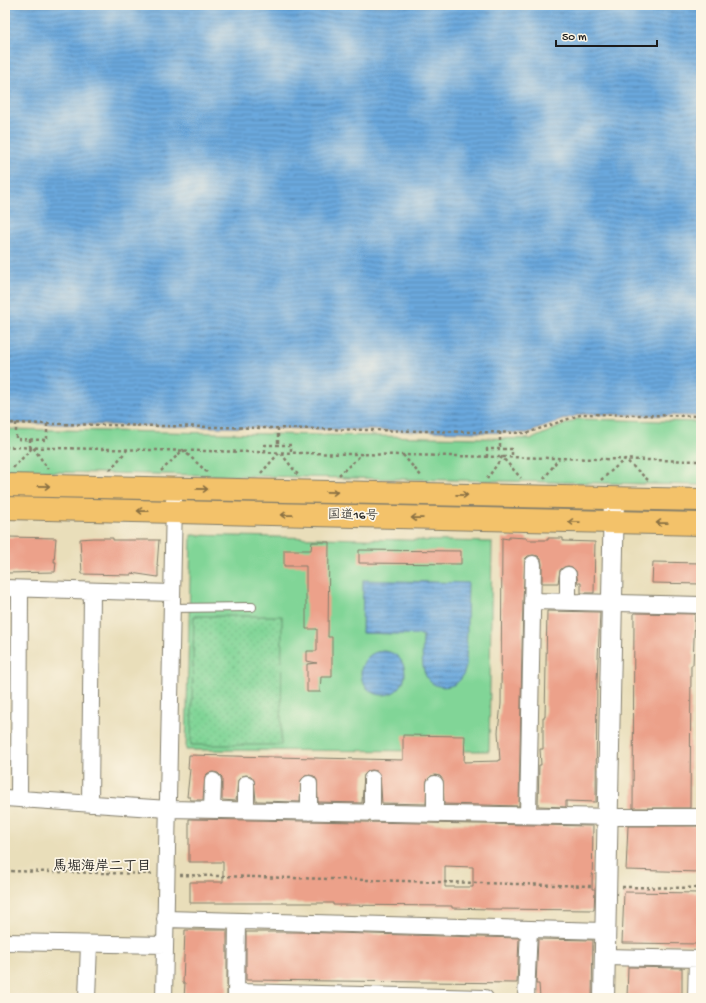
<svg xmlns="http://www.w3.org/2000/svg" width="706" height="1003" viewBox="0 0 706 1003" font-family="'Gochi Hand','Klee One',sans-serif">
	<defs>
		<pattern id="garden-dots" width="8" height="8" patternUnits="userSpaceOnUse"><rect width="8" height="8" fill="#81d597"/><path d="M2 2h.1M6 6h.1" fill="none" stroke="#6fb682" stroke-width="1.8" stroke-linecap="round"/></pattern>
		<pattern id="water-rules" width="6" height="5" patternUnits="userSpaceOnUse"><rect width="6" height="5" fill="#6ba8dd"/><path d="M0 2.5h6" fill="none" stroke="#5788b2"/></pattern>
	</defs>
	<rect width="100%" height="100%" fill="#fcf5e5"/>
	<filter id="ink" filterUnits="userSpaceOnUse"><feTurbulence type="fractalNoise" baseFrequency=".025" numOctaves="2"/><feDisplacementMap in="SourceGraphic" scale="8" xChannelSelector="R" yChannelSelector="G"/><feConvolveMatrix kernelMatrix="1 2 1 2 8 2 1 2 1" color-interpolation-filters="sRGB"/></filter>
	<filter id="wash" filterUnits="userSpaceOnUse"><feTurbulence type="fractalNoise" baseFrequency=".012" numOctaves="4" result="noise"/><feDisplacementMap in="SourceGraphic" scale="16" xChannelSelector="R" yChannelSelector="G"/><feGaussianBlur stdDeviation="0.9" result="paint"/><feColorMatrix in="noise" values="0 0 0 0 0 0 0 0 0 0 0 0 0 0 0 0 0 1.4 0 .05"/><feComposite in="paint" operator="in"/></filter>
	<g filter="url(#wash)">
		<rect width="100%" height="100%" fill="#e9deba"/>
		<path fill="#81d597" stroke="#4e785a" d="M577 419 701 422V485L5 471V429L532 439Z
			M191 535 492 542 489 751 186 750Z"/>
		<path fill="url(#garden-dots)" stroke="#4e785a" d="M194 616H282L281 745H191Z"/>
		<path fill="url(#water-rules)" stroke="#44627c" d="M5 5H701V416L583 414C563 418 546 427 527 433L5 423Z
			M363 580 468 583 466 665C465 671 464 675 460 680 451 690 432 689 426 676 420 663 423 649 423 635L362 633Z
			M361 673a22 22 0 1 1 44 0a22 22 0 1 1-44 0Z"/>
		<g id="blocks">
			<path fill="#eca18a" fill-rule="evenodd" d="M7 537 56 538 54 562H56L55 572 7 573V569H5Z
				M509 537 527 538V540H548V538H563V541L595 542 594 593H581V583H578L576 571 572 567 568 566 564 567 560 570 558 583H542V564L541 559 538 556 533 555 528 556 525 559 523 601 519 806 444 804 443 780 440 776 435 775 431 776 427 780 426 804 382 803 380 775 377 771 372 770 368 771 364 775 362 803 318 802 317 780 314 776 309 775 305 776 301 780 300 802 256 801 254 780 251 776 246 775 242 776 238 780 236 801 222 800V777L218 773 213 772 208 773 205 776 203 800H190V797H187L190 769H188L189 755 403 760V735L465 736 464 762 498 761V760H500L498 732 501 704 502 538 509 539Z
				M93 538H113V540H159L157 566H158V577L131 573V575L82 574 80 539Z
				M312 542H329L328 637H332V677H321L320 692H307V664L317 663 307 661V651H317V629H306V566H284V550H311Z
				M359 550 461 551V564L359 563Z
				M653 562 701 563V584L652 583Z
				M547 611 600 612 597 681 596 802 566 801V807L538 806 539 765H541L540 749H543V717H545Z
				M634 613 695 614 693 665H691L690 808H633Z
				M189 819 593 826 592 889H595L594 910 490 909 452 908V906L333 905V903H190V882H223V862H189ZM445 866 473 867V887H445Z
				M628 826H701V872L626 870Z
				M624 892 701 893V944L622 943Z
				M185 930H227V998H184L185 983H183Z
				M246 932H296L519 938 517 983 246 980Z
				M538 939 593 940 592 998H540L539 984H536Z
				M628 967 682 968V998H627Z"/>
		</g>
	</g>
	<g filter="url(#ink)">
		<use href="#blocks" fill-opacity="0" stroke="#827d6b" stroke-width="1"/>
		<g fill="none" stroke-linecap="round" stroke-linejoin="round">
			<defs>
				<path id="service" d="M172 608 252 607"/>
				<path id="minor" d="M5 588 172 593
					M532 601 701 605
					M568 601V575
					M372 779V813
					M309 784V812
					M435 784V814
					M5 798 168 809 619 817H701
					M19 799 20 589
					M90 804 92 591
					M212 810 213 781
					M246 810V784
					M528 815 533 564
					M165 919 605 931
					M5 942 165 945
					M604 957 701 959
					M236 992 485 998
					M87 998 89 944
					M164 998 174 501
					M236 998 237 921
					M526 998 529 929
					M696 998 697 959"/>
				<path id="tertiary" d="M604 998 614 498"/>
				<path id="trunk" d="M5 485 701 500
					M5 508 701 524"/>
			</defs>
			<use href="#service" stroke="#827d6b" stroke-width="10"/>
			<use href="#minor" stroke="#827d6b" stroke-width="18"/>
			<use href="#tertiary" stroke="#827d6b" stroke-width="22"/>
			<use href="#trunk" stroke="#827d6b" stroke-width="24"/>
			<path stroke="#827d6b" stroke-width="2.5" stroke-dasharray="3 3" stroke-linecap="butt" d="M5 423 527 433 583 414 701 416
				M16 423V439L47 440V423
				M278 428V445
				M500 432V449
				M30 439V447
				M5 447 701 461
				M265 452V445H291V453
				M403 455 422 477
				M487 457V449H512V457
				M13 468 33 447 48 469
				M110 470 127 450
				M161 471 183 450 208 473
				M261 473 280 452 298 475
				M339 475 362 454
				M487 479 502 457 521 478
				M544 479 559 458
				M601 480 625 459 649 481
				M5 871 153 874
				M180 875 591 886
				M622 887 701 888"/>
			<use href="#service" stroke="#fff" stroke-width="8"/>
			<use href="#minor" stroke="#fff" stroke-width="16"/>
			<use href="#tertiary" stroke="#fff" stroke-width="20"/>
			<use href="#trunk" stroke="#f3c26a" stroke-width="22"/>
		</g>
		<defs><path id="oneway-shaft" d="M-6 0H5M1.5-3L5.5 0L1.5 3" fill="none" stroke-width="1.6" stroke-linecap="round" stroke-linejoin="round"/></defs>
		<g stroke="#886f43">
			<use href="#oneway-shaft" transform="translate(44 486) rotate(1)"/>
			<use href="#oneway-shaft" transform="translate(202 489) rotate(1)"/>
			<use href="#oneway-shaft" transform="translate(332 492) rotate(1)"/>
			<use href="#oneway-shaft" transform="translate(462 495) rotate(1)"/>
			<use href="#oneway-shaft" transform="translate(143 511) rotate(-179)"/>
			<use href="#oneway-shaft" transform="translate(287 515) rotate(-179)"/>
			<use href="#oneway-shaft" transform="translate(417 518) rotate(-179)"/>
			<use href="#oneway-shaft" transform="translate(574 522) rotate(-179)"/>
			<use href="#oneway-shaft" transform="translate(662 523) rotate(-179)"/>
		</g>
	</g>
	<g text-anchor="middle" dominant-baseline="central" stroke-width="3.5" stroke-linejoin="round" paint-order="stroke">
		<g font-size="13" fill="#1c1c1c" stroke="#fcf5e5">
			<text transform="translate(353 516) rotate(1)">国道16号</text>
		</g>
		<g font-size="14" font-weight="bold" fill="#1c1c1c" stroke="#fcf5e5">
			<text x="102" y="867">馬堀海岸二丁目</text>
		</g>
	</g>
	<rect width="706" height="1003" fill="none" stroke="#fcf5e5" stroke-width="20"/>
	<path d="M556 40v6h101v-6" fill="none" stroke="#1c1c1c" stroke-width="2"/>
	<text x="562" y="40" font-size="12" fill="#1c1c1c" stroke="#fcf5e5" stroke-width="3" paint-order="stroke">50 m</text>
</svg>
